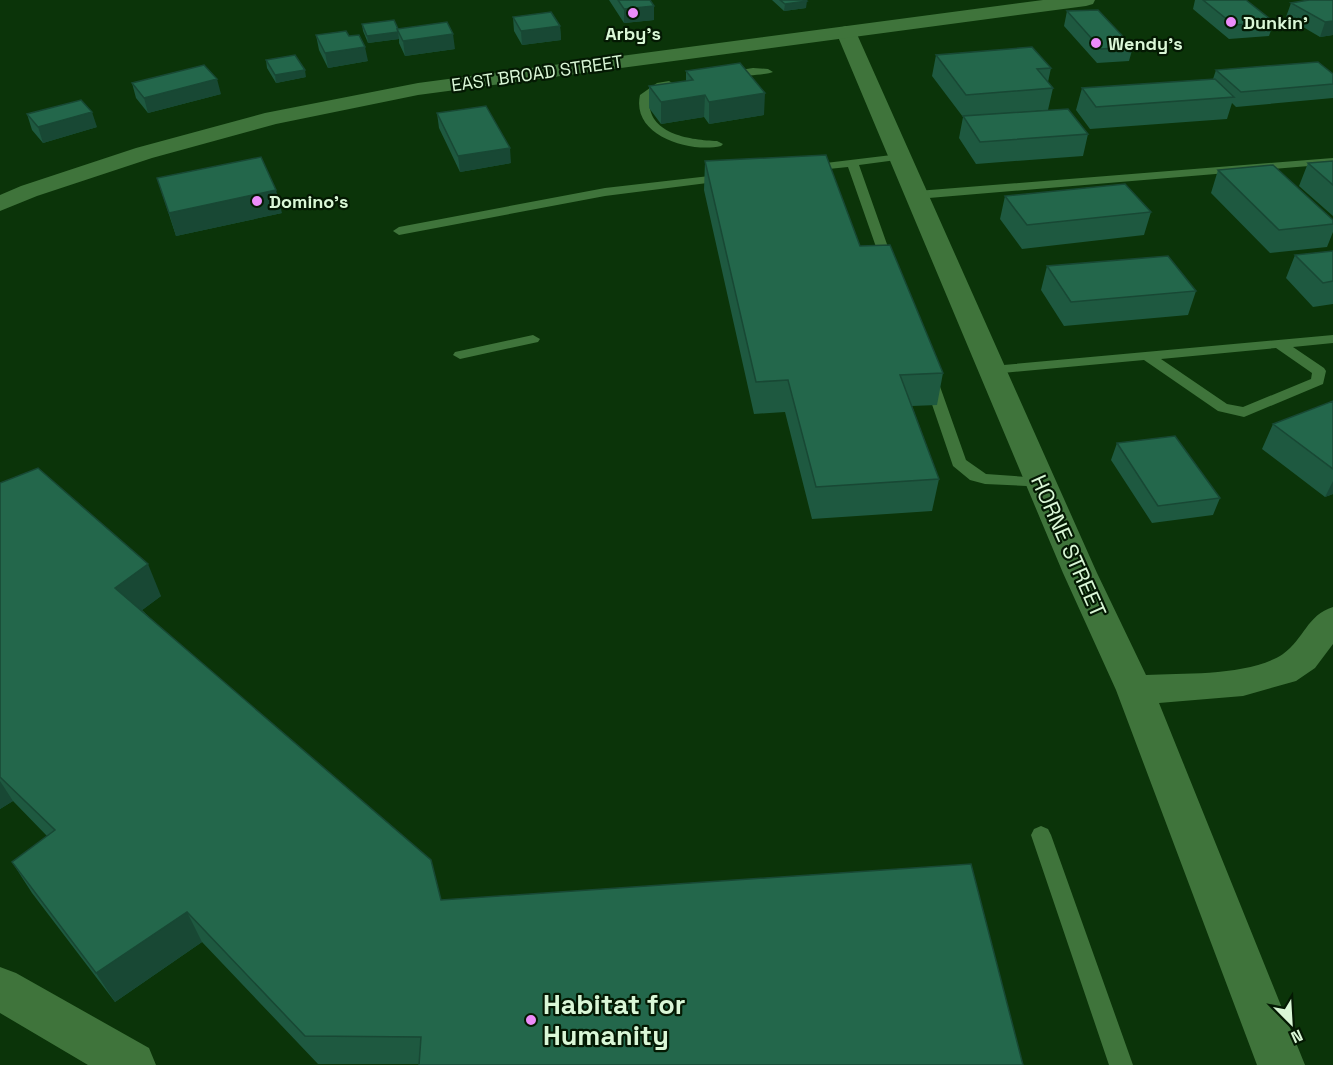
<svg xmlns="http://www.w3.org/2000/svg" width="1333" height="1065" viewBox="0 0 1333 1065" font-family="'Space Grotesk',sans-serif">
	<rect width="100%" height="100%" fill="#0b3409"/>
	<g fill="none" stroke-linecap="round" stroke-linejoin="round">
		<path fill="#3f743b" fill-rule="evenodd" d="M753 68 768 69 773 72C768 75 726 78 722 75L727 72Z
			M669 81 674 84 673 86 664 88 650 96C644 134 690 140 717 141L723 144 721 146C690 153 631 136 640 95L657 83Z
			M900 154 906 157 904 159 859 165 894 264 888 268 882 264 848 167 809 171 803 168 809 165Z
			M1333 158V164L917 199 911 195 917 191Z
			M727 174 731 176V180L605 196 399 235 393 231 399 227 605 188Z
			M533 335 540 339 538 342 460 359 453 355 455 352Z
			M1333 335V343L1293 347 1324 368 1326 371 1323 384 1244 417 1218 411 1144 360 992 374 985 370 992 366ZM1276 348 1312 373 1311 379 1243 407 1227 404 1161 359Z
			M930 374 937 378 966 460 986 474 1041 478 1047 479 1049 483 1047 487 985 484 970 480 953 466 923 378Z
			M1041 826 1048 829 1051 835 1133 1065H1109L1031 835 1034 829Z"/>
		<path fill="#3f743b" fill-rule="evenodd" d="M846 26 853 28 856 32 1097 573 1146 675C1186 673 1250 676 1283 654 1304 639 1307 615 1333 607V644L1315 668 1296 681 1243 696 1159 703 1305 1065H1257L1116 690 1063 573 836 32 839 28Z
			M0 967 16 973 149 1048 156 1065H88L0 1013Z"/>
		<path fill="#3f743b" fill-rule="evenodd" d="M1043 0H1095L1093 4 1086 6 418 95 276 124 152 158 37 196 0 211V195L21 186 136 148 265 113 418 83Z"/>
	</g>
	<path fill="#1e5940" d="M609 0H650L654 20 624 23Z
		M772 0H806V8L784 11Z
		M1195 0H1246L1274 22 1269 36 1229 39 1193 9Z
		M1333 0V35L1320 37 1286 17 1291 3Z
		M1067 11 1133 47 1129 61 1097 63 1064 26Z
		M513 17 560 26 561 40 522 45 514 31Z
		M362 24 398 29 455 49 405 56 399 43V39L368 43 363 31Z
		M316 35 349 36 368 61 328 68 319 50Z
		M936 55 1051 68 1048 82 1053 88 1048 110 995 114 1088 134 1083 156 976 164 959 138 963 117 932 76Z
		M266 60 306 77 276 83 267 68Z
		M1216 70 1333 74V98L1236 107 1232 103 1227 119 1090 129 1076 110 1082 88 1213 79Z
		M686 71 764 115 709 124 704 117 661 124 649 108V86L686 81Z
		M132 83 221 94 148 113 136 98Z
		M437 113 511 163 460 172 439 128Z
		M27 114 97 127 43 143 32 130Z
		M705 161 860 246 943 373 937 405 912 406 939 479 932 511 812 519 785 412 754 414 704 190Z
		M1333 161V216L1299 186 1308 163Z
		M1218 170 1333 220V232L1327 247 1270 253 1211 193Z
		M157 178 282 213 176 236Z
		M1005 196 1151 212 1144 235 1022 249 1000 219Z
		M1333 251V304L1313 307 1286 278 1295 255Z
		M1047 266 1196 291 1188 315 1064 326 1041 290Z
		M1333 401V494L1325 497 1262 449 1273 424Z
		M1117 443 1220 498 1213 515 1152 523 1111 460Z
		M0 483 161 596 142 610 441 900 419 1064H318L202 942 115 1002 32 893 12 862 47 836 13 801 0 809Z"/>
	<path fill="#184834" d="M807 1 806 8 784 11 785 4Z
		M654 6V20L624 23V9Z
		M1333 21V35L1320 37 1325 22Z
		M560 26 561 40 522 45 521 31Z
		M398 32 399 39 368 43 367 36Z
		M453 34 455 49 405 56 403 41Z
		M365 47 368 61 328 68 325 53Z
		M305 70 306 77 276 83 275 75Z
		M217 79 221 94 148 113 144 98Z
		M765 93 764 115 709 124V102Z
		M705 95 704 117 661 124V102Z
		M92 112 97 127 43 143 38 127Z
		M510 148 511 163 460 172 458 156Z
		M276 190 282 213 176 236 169 213Z
		M1333 481V494L1325 497Z
		M148 564 161 596 129 620 115 588Z
		M0 781 13 801 0 809Z
		M187 912 202 942 115 1002 96 973Z"/>
	<path fill="#23674b" stroke="#184834" stroke-width="1.5" d="M618 0H650L654 6 624 9Z
		M780 0H806L807 1 785 4Z
		M1203 0H1246L1274 22 1234 25Z
		M1309 0H1333V21L1325 22 1291 3Z
		M1098 10 1133 47 1101 49 1067 11Z
		M551 12 560 26 521 31 513 17Z
		M394 20 398 29H397L398 32 367 36 362 24Z
		M447 22 453 34 403 41 397 29Z
		M346 31 349 36 359 35 365 47 325 53 316 35Z
		M1032 47 1051 68 1037 69 1053 88 966 95 936 55Z
		M295 55 305 70 275 75 266 60Z
		M1318 62 1333 74V84L1241 92 1216 70Z
		M740 63 765 93 709 102 705 95 661 102 649 86 693 80 686 71Z
		M204 65 217 79 144 98 132 83Z
		M1215 79 1234 97 1096 107 1082 88Z
		M81 100 92 112 38 127 27 114Z
		M486 106 510 148 458 156 437 113Z
		M1068 109 1088 134 980 142 963 116Z
		M826 155 860 246 890 245 943 373 900 375 939 479 816 487 788 380 756 382 705 161Z
		M261 157 276 190 169 213 157 178Z
		M1333 161V185L1308 163Z
		M1273 165 1333 220V224L1279 230 1218 170Z
		M1125 184 1151 212 1027 225 1005 196Z
		M1333 251V281L1323 283 1295 255Z
		M1168 256 1196 291 1071 302 1047 266Z
		M1333 401V469L1273 424Z
		M1175 436 1220 498 1158 506 1117 443Z
		M38 468 148 564 115 588 431 860 441 900 971 864 1023 1065H419L421 1037 305 1036 187 912 96 973 12 862 55 830 0 777V483Z"/>
	<g fill="#ec8cfa" stroke="#041903" stroke-width="2">
		<circle cx="633" cy="13" r="6"/>
		<circle cx="1231" cy="22" r="6"/>
		<circle cx="1096" cy="43" r="6"/>
		<circle cx="257" cy="201" r="6"/>
		<circle cx="531" cy="1020" r="6"/>
	</g>
	<g text-anchor="middle" dominant-baseline="central" stroke-width="4.5" stroke-linejoin="round" paint-order="stroke">
		<g font-size="18" font-weight="bold" fill="#daf7d7" stroke="#041903" text-anchor="start">
			<text x="1243" y="22">Dunkin'</text>
			<text x="633" y="33" text-anchor="middle">Arby's</text>
			<text x="1108" y="43">Wendy's</text>
			<text x="269" y="201">Domino's</text>
		</g>
		<g font-size="18" fill="#daf7d7" stroke="#041903">
			<text transform="translate(537 73) rotate(-8)">EAST BROAD STREET</text>
		</g>
		<g font-size="22" fill="#daf7d7" stroke="#041903">
			<text transform="translate(1069 546) rotate(66)">HORNE STREET</text>
		</g>
		<g font-size="27" font-weight="bold" fill="#daf7d7" stroke="#041903" text-anchor="start">
			<text x="543" y="1004">Habitat for<tspan x="543" dy="31">Humanity</tspan></text>
		</g>
	</g>
	<g transform="translate(1291 1023) rotate(156)" stroke="#041903" stroke-width="4.5" paint-order="stroke">
	<path d="M0-4.5L10 22L0 15L-10 22Z" fill="#daf7d7"/>
	<text y="-9" font-size="16" font-weight="bold" text-anchor="middle" fill="#daf7d7">N</text>
	</g>
</svg>
